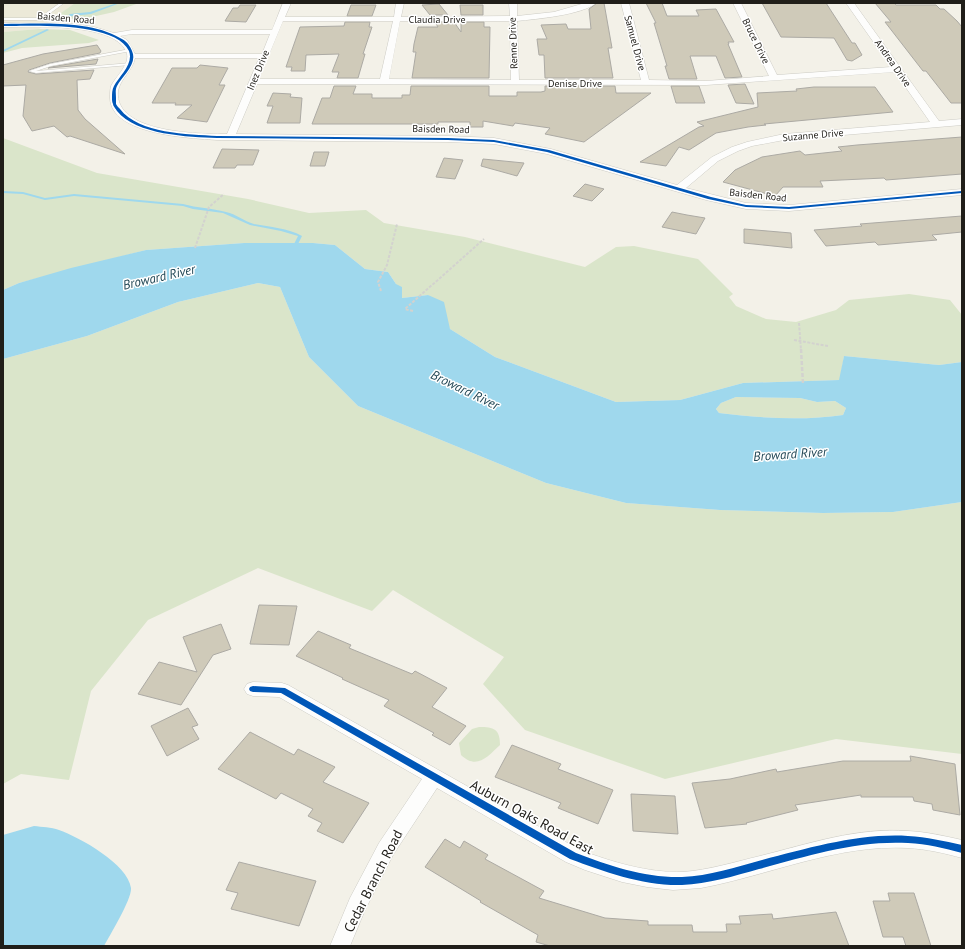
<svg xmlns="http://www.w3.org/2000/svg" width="965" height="949" viewBox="0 0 965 949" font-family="'PT Sans',sans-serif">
	<rect width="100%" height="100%" fill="#f3f1e8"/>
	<path fill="#ece9d8" d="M3 3H75L39 29 3 32Z"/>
	<path fill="#dae5ca" d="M75 3H139L114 12 87 18 51 20Z
		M39 29 70 30 99 40 89 43 22 48 3 53V32Z
		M3 138 97 173 248 199 309 213 366 210 384 223 465 237 585 267 616 247 634 246 698 259 733 294 729 297 736 306 766 319 796 322 836 310 849 300 909 294 950 300 962 315V362L939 365 844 356 840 380 743 383 680 400 616 402 495 357 450 329 428 295 402 298 396 284 388 272 365 269 335 245 313 243H244L146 250 19 283 3 290Z
		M258 283 280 287 309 357 358 406 546 483 626 503 720 510 823 513 893 512 962 502V754L836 739 665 779 525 730 483 684 504 657 393 590 372 611 258 568 148 620 91 691 69 780 21 774 3 784V359L87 336 178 302Z
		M736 397 800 398 817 402 835 401 846 408 843 415C802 421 760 418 719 413L716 409 721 403Z
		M479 727C494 727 500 729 500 745 487 757 477 770 461 755L459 743 472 729Z"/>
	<path fill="#9fd8ed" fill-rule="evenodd" d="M244 243H313L335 245 365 269 388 272 396 284 402 287V298L428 295 444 302 450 329 495 357 616 402 680 400 743 383 839 380 844 356 939 365 962 362V502L893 512 823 513 720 510 626 503 546 483 358 406 309 357 280 287 258 283 178 302 87 336 3 359V290L19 283 71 268 146 250ZM736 397 800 398 817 402 835 401 846 408 843 415C802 421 760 418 719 413L716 409 721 403Z
		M34 826C42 827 51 827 59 830 79 837 128 864 131 888 132 899 110 935 104 946H3V835Z"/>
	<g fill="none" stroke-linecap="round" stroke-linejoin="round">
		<path fill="#9fd8ed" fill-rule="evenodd" d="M117 3H120L91 14 72 16 63 22 61 21 70 14 90 12Z
			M47 29 49 30 3 52V50Z
			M3 191 23 192 45 198 74 194 183 204C197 208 212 208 226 212 236 214 244 221 254 224 270 227 288 228 302 236L296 248 294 249 292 248 298 236 281 231 250 225 223 213 193 209 183 206 74 196 45 200 23 194 3 193Z"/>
	</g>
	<path fill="#cfcab9" stroke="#acaaa4" d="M597 3H604L612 48H608L613 78H545L544 55H539L537 39H547L541 25 566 24 568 29H591L589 9Z
		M646 3H662L667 16H699L696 10 716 9 734 42H728L729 44H728L742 77 725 78 716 56H690L697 79H669L665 66H667L654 23H656Z
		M762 3H826L852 43H855L862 55 852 61 847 60 834 38 781 37Z
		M875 3H894L896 5H936L940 9H944L957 21 962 27V103H951L926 71H923L885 22H891Z
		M439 4 448 15H430L422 5Z
		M240 5H256L246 22 225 21 233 8H238Z
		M351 5H376L372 16H347Z
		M460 5H483V15H461Z
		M345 22H370L369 27H372L363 54H365L358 78H337L339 72H332L339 54 306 55 305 71H291L292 67H286L300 27 344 26Z
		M435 22H454L461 32V22H484V27H490L489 78H412L416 52H413L414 44 418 27H438Z
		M97 45 101 51 100 53 50 63 29 70 28 72 36 74 94 70 90 79 77 80 78 110 85 119 125 154 70 136 67 137 54 126 32 131 23 116 26 85 3 86V65L43 54Z
		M98 59 96 64 48 68 51 67Z
		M200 65 228 68 219 85H225L207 122 177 118 192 105H175L176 103H152L172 68H197Z
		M745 84 754 104 736 103 728 85Z
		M334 86H356L353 94H372V98H402V95H410L411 86H489V96H517V92H541L545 91V86H615L616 93H651L584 142 545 134 550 128 515 123 513 126 483 121V127H470V122H438V124H312L322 98H330Z
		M671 86H699L705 103H676Z
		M814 87H875L893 112 764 124 766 125 748 127 716 133 689 150 679 147 666 166 640 162 699 127 704 126 697 122 758 107 757 93 797 91 796 89Z
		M273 93 291 94 290 97 302 98 300 123H267L273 106H267Z
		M962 137V174L886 180 884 178 820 181 823 187H783L775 196 723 182 735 170 762 157 800 151 805 155 842 151 838 147 857 145Z
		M222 149 259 150 253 165H237L235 168H213Z
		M314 152H329L325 166H310Z
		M444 158 463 160 455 179 436 177Z
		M483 159 524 163 517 176 481 166Z
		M585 184 604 189 592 201 573 196Z
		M672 212 687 215 705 218 696 234 662 227Z
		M962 216V232L932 235 937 240 878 245 875 242 826 246 814 230 862 226 860 224Z
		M744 229 791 233 792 248 744 243Z
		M259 605 297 606 289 645 250 644Z
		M221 624 231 649 213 655 181 705 138 694 159 662 197 672 183 637Z
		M318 631 351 645 349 648 412 674 415 671 447 688 432 707 466 726 450 745 432 735 434 733 384 706 389 700 342 679 343 678 296 656Z
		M188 708 198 725 192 727 199 739 167 756 151 726Z
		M250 732 294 755 298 749 335 767 323 782 369 803 343 843 317 831 322 823 308 816 313 809 281 793 276 799 218 769Z
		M512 745 561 764 558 769 613 790 598 824 558 808 561 803 495 777Z
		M910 756 955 764 960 815 933 810 932 804 914 801 913 797H861V795L795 805 798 810 746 823 747 824 705 828 692 783 730 779 776 769 777 772 843 761H911Z
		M631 794 675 796 678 834 633 831Z
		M445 839 460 848 464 841 488 855 485 859 544 891 539 898 605 918 648 921V925H692L693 932H727L726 924H741L739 916 772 914 773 919 836 912 849 946H550L536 942 538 935 480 902 481 901 425 867Z
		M239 862 316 881 299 926 231 909 238 893 226 890Z
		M888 893H914L931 946H906L903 937H883L873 901H890Z"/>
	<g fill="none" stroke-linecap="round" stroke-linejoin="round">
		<defs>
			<path id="lane" d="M60 3H64L41 20H3V18H39Z
				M130 49H131V51L51 66 36 71 131 63V65H130L36 73 29 71 50 64Z"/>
			<path id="street" d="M283 3H291L285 17H394L396 3H404L401 17 510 16 509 3H517V16L554 12 585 3H596C582 15 536 19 517 21L519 80H641L621 3H629L649 80 706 81 769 76 733 3H741L777 75 891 67 846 3H854L939 121 962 119V125L784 140 752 146 738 151 718 161 686 188 746 203 789 205 962 189V195L789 211 746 209 706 200 547 154 494 144 448 142 217 140C190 138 111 135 110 98 110 93 110 90 111 86 116 76 132 63 126 51 113 22 30 27 3 27V23L74 24 94 27 114 33 132 30H272ZM283 21H393L380 79H259ZM400 21H510L511 80 389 79ZM132 34H270L262 54H135L127 40 120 36ZM135 58H259L227 134C198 134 114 133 118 91 120 79 133 70 135 58ZM895 72 930 122 784 134 747 142 732 147 712 157 677 185 551 149 494 138 448 136 236 134 257 84 706 85Z
				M253 682 282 683 288 685 580 850C612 862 648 873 683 872 709 870 735 862 760 856 808 844 858 827 908 831 927 832 944 836 962 840V858C944 853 926 849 908 848 837 844 770 875 701 888L673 890 647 887 622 882 585 870 566 862 437 788 393 855 365 910 350 946H330L350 898 379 843 422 779 279 697 253 696 247 694 244 689 247 684Z"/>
		</defs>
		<use href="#lane" stroke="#cdccc5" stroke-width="1"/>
		<use href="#street" stroke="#cdccc5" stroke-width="1"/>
		<path stroke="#d3d2cf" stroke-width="2" stroke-dasharray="3 1.5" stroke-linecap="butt" d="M195 248 209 207 224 194
			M381 291 378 282 387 265 397 224
			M413 311 405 309 484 239
			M799 323 801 350
			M794 340 828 346"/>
		<path stroke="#d3d2cf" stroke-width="2.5" stroke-dasharray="4 2" stroke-linecap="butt" d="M801 349 803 384"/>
		<use href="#lane" fill="#fdfdfc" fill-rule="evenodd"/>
		<use href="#street" fill="#fdfdfc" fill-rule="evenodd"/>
		<defs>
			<path id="cycleway" d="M3 24C38 24 89 20 120 38 122 39 124 40 125 41 128 43 131 48 132 51 138 64 122 76 117 86 115 90 116 94 116 98 116 100 116 102 116 104 117 106 119 108 120 109 139 134 188 134 217 136L448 138 494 140 549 150 711 197 746 205 789 207 962 191V193L789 209 746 207 708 199 547 152 494 142 448 140 217 138C189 137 136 135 117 111 116 109 113 106 113 104 112 102 112 100 112 98 112 93 112 90 114 86 119 76 134 64 129 51 115 21 32 26 3 26Z
				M253 686 285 688 576 853C609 866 646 878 682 877 709 876 736 867 762 860 809 848 859 833 908 836 927 837 944 841 962 845V853C944 848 927 844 908 843 858 840 807 856 759 869 734 876 708 884 682 885 643 886 605 872 570 859L281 693 253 692 250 691 249 689 250 687Z"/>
		</defs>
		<use href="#cycleway" stroke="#fff" stroke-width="2"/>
		<use href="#cycleway" fill="#0057b8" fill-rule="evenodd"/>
	</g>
	<g text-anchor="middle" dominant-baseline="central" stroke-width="3" stroke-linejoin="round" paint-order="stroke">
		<g font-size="10" fill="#201e19" stroke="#fff">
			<text transform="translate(66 18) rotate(5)">Baisden Road</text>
			<text x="437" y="19">Claudia Drive</text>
			<text transform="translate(756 41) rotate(64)">Bruce Drive</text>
			<text transform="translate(513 43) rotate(-92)">Renne Drive</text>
			<text transform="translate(635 43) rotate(75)">Samuel Drive</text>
			<text transform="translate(893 63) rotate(55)">Andrea Drive</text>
			<text transform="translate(258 70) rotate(-67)">Inez Drive</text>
			<text x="575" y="83">Denise Drive</text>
			<text transform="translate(441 129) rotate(1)">Baisden Road</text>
			<text transform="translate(813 135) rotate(-5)">Suzanne Drive</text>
			<text transform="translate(758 195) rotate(6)">Baisden Road</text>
		</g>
		<g font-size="13" font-style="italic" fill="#214755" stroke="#fff">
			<text transform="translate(159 277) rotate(-13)">Broward River</text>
			<text transform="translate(465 390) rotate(26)">Broward River</text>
			<text transform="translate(790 454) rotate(-4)">Broward River</text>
		</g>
		<g font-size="14" fill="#201e19" stroke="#fff">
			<text transform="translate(532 817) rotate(29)">Auburn Oaks Road East</text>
			<text transform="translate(373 881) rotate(-63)">Cedar Branch Road</text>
		</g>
	</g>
	<rect width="965" height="949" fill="none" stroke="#201e19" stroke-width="8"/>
</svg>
